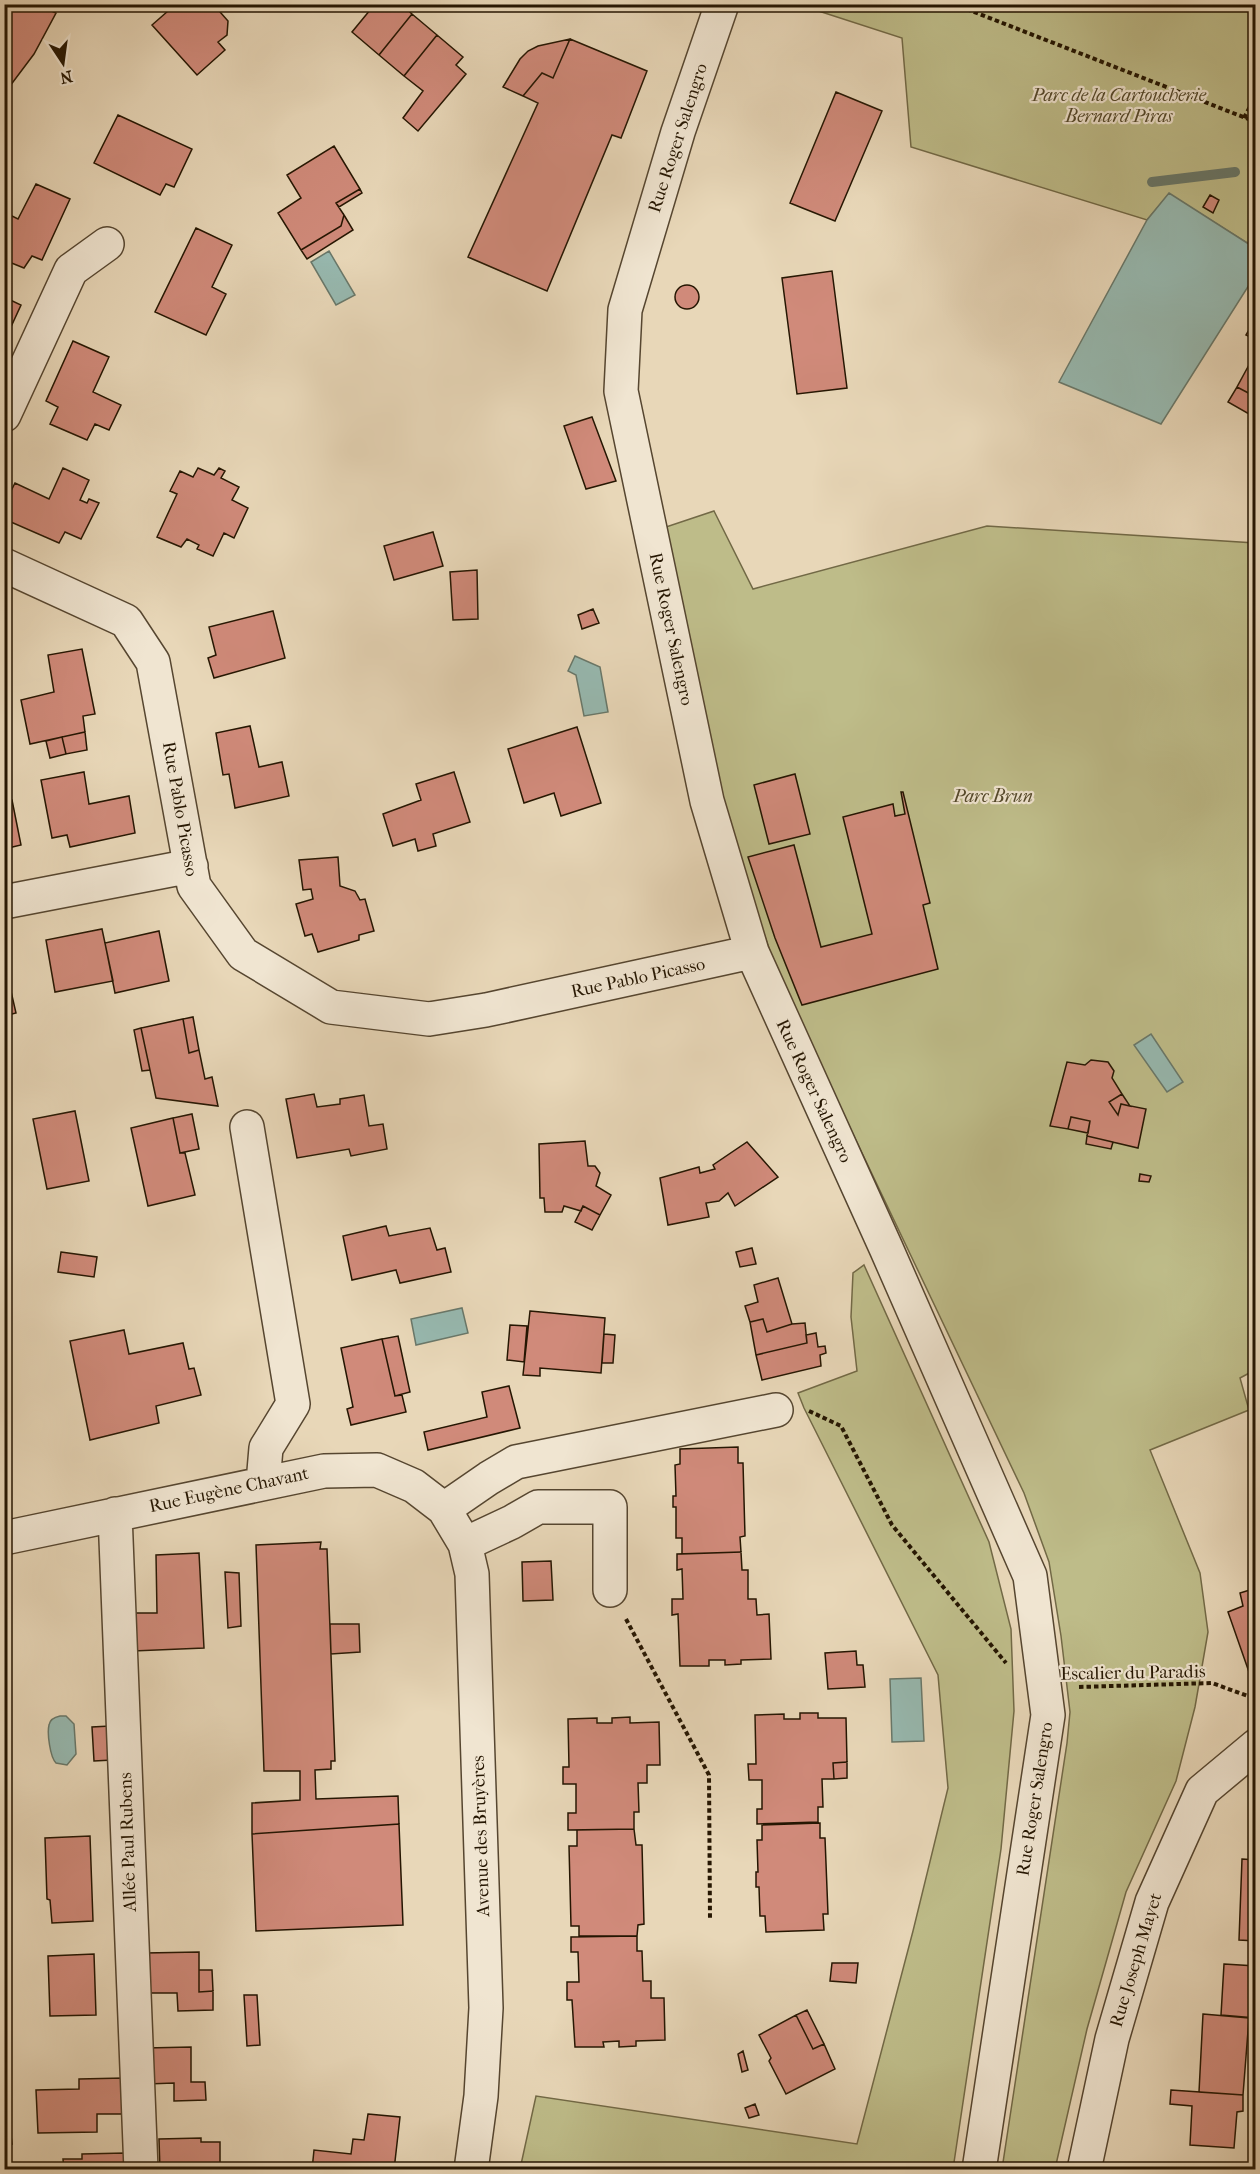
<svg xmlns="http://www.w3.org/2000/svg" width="1260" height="2174" viewBox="0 0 1260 2174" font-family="'IM FELL French Canon',serif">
	<rect width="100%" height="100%" fill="#e8d7b8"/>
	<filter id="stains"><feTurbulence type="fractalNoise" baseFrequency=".00333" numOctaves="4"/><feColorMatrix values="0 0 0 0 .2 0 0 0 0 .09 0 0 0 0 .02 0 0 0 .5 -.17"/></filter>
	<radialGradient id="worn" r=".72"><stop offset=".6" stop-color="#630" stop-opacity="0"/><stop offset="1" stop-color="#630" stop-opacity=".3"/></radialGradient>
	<path fill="#bebc89" stroke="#726946" stroke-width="1.5" d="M800 5H1255V248L1169 194 1147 220 911 147 902 38Z
		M714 511 753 589 987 526 1255 543V1370L1240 1378 1249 1410 1150 1450 1200 1573 1208 1632 1195 1707 1176 1781 1126 1892 1087 2029 1055 2169H1002L1067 1743 1070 1712 1061 1636 1049 1562 1024 1493 781 983 736 853 710 744 666 527Z
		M864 1265 989 1542 1011 1629 1014 1711 1001 1849 953 2169H520L536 2096 857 2144 913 1931 948 1788 938 1675 804 1408 798 1393 857 1371 851 1317 853 1273Z"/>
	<path fill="#97b9b0" stroke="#69786a" stroke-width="1.5" d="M1169 193 1255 248 1256 274 1161 424 1059 382 1147 220Z
		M329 251 355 295 336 305 311 262Z
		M575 656 600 667 608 712 584 716 576 675 568 671Z
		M1151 1034 1183 1082 1167 1092 1134 1045Z
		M462 1308 468 1333 416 1345 411 1319Z
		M921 1678 924 1741 892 1742 890 1679Z
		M60 1716H66L74 1724 76 1754 67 1765 56 1763C50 1757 47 1733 49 1725 50 1719 55 1717 60 1716Z"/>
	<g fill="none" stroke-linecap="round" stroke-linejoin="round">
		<path stroke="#69786a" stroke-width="10" d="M1152 182 1235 172"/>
	</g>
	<path fill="#d08a7a" stroke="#251602" stroke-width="1.5" d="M4 4H36L56 13 34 54 4 94Z
		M176 4H213L228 21 227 35 218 42 225 50 197 75 152 25Z
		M375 4H401L412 14 379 55 352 32Z
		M412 14 437 35 404 76 379 55Z
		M437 35 463 57 456 65 466 74 418 131 403 118 423 91 404 76Z
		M570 39 553 78 542 73 523 96 503 87 520 59 528 51 538 46Z
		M570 39 647 71 621 138 612 135 547 291 468 257 538 103 523 96 542 73 553 78Z
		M836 92 882 111 835 221 790 203Z
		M118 115 192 149 174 187 166 184 160 195 94 163Z
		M334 146 360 189 336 203 344 215 341 226 301 250 278 213 301 198 287 175Z
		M36 184 70 199 42 260 32 256 24 268 4 260V212L18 219Z
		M360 189 362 193 339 207 336 203Z
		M1210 195 1219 200 1213 213 1203 207Z
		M344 215 353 230 307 259 301 250 341 226Z
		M196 228 232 245 212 287 226 294 206 335 155 312Z
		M832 271 847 388 797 394 782 278Z
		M675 297a12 12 0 1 1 24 0a12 12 0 1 1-24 0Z
		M4 297 21 305 4 342Z
		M1256 318V340L1246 335Z
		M73 341 109 357 93 392 121 405 109 430 95 424 87 440 50 424 58 407 46 401Z
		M1256 352V397L1237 387Z
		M1237 387 1256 397V418L1228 402Z
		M592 417 616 481 586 489 564 426Z
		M63 468 89 480 80 500 87 503 89 499 99 503 81 539 65 532 59 543 4 519V505L15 483 49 499Z
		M198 468 214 475 219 468 225 471 221 478 239 487 232 500 248 508 234 538 224 533 213 556 197 549 199 545 187 539 181 547 157 537 177 494 170 491 180 471 193 477Z
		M433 532 443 566 394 580 384 546Z
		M477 570 478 619 453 620 450 572Z
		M593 609 599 623 582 629 578 615Z
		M273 611 285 658 214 678 208 658 216 655 209 627Z
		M82 649 95 714 83 716 85 732 30 744 21 700 54 692 48 655Z
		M250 726 259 767 282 762 289 796 235 808 229 774 223 775 216 733Z
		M577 727 601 803 561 816 554 793 524 803 508 749Z
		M85 732 87 750 66 754 62 737Z
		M62 737 66 754 50 758 46 741Z
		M84 772 89 804 129 796 135 833 70 847 67 835 52 838 41 780Z
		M454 772 470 822 433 834 436 846 418 851 415 839 393 846 383 814 421 800 416 784Z
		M795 774 810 834 769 844 754 785Z
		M901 792H903L930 903 923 905 938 969 802 1005 775 938 748 857 794 845 821 947 872 934 843 817 893 804 895 816 905 814Z
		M12 800 21 845 4 849V801Z
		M338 857 340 886 355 891 360 900 365 899 374 931 359 935V940L318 952 312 934 305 936 296 904 313 899 311 889 303 890 299 860Z
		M102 929 113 981 55 992 46 940Z
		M159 931 169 981 115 993 105 943Z
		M4 961 16 1013 4 1016Z
		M193 1017 199 1050 189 1053 183 1019Z
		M183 1019 189 1053 199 1050 205 1079 212 1077 218 1106 156 1098 141 1028Z
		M141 1028 150 1070 142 1071 134 1030Z
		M1091 1060 1108 1062 1114 1071 1112 1078 1122 1094 1109 1102 1118 1115 1121 1104 1146 1109 1138 1148 1087 1136 1090 1121 1071 1117 1068 1129 1050 1126 1067 1062 1085 1065Z
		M314 1094 317 1107 340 1104V1099L364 1095 369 1126 383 1124 387 1149 351 1156 349 1149 297 1158 286 1099Z
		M1122 1094 1130 1106 1121 1104 1118 1115 1109 1102Z
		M75 1111 89 1181 47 1189 33 1119Z
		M192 1114 199 1149 180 1153 173 1118Z
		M1071 1117 1090 1121 1088 1133 1068 1129Z
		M173 1118 180 1153H185L195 1195 148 1206 131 1128Z
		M1087 1136 1113 1142 1111 1149 1086 1144Z
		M585 1141 588 1166H595L600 1173 596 1186 611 1195 600 1215 583 1206 581 1211 564 1206 562 1212H545L544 1198H540L539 1144Z
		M747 1142 778 1177 735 1206 728 1193 719 1201 706 1203 709 1217 668 1225 660 1178 699 1167 700 1173 715 1169 713 1165Z
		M1140 1174 1151 1176 1149 1182 1139 1181Z
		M583 1206 600 1215 592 1230 575 1222Z
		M386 1226 389 1236 430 1228 437 1250 445 1248 451 1272 400 1283 396 1270 352 1280 343 1236Z
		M752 1248 756 1264 740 1267 736 1252Z
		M61 1252 97 1257 94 1277 58 1272Z
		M778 1278 792 1324 767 1332 763 1319 750 1322 745 1306 758 1302 754 1285Z
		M530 1311 605 1318 601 1373 540 1368V1376L523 1375Z
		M763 1319 767 1332 792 1324 805 1323 807 1343 756 1355 750 1322Z
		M510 1325 527 1326 524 1362 507 1360Z
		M124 1330 129 1354 183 1343 189 1369 194 1368 201 1395 156 1406 159 1423 90 1440 70 1341Z
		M816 1333 818 1347 825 1346 826 1353 820 1355 821 1366 762 1380 756 1355 807 1343 806 1335Z
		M604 1334 615 1335 613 1363H602Z
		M398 1336 410 1392 395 1396 382 1339Z
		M382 1339 395 1396 402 1395 406 1412 351 1425 347 1409 353 1407 341 1348Z
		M509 1386 520 1428 428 1450 424 1432 487 1417 482 1392Z
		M738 1447V1463H743L745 1536 740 1537 741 1552 682 1554V1538H676V1507H673V1496H676L675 1465 680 1464V1449Z
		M4 1454 10 1480 4 1481Z
		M321 1542 320 1549H327L335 1761H331V1769L315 1770 316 1799 398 1796 399 1824 252 1834V1803L300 1800V1771H264L256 1545Z
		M741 1552 742 1570H748V1599H756L757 1615 769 1614 771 1659 741 1660V1664L725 1665V1660H709V1666H680L678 1614 672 1615V1599H683L682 1569 677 1570V1554Z
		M199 1553 204 1648 133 1651 131 1613H157L156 1555Z
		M551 1561 553 1600 523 1601 522 1562Z
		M225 1572 239 1573 241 1626 228 1628Z
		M1256 1588V1670L1249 1672 1228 1612 1243 1606 1240 1593Z
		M330 1624H359L360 1652 331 1654Z
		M856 1651 857 1665H863L865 1687 828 1689 825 1653Z
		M800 1713H818V1718H846L847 1762 833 1763 834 1779H822L823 1807H818V1822L757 1824V1809H762V1780H749L748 1764H756L755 1715 784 1714V1719H800Z
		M630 1717V1723L659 1722 660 1765H647V1783H638L639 1812H634V1829L568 1830V1813H576V1784H563V1767H569L568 1719 597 1718V1723H612V1718Z
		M110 1726 112 1760 94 1761 92 1727Z
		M847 1762V1778L834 1779 833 1763Z
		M820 1823V1838H825L828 1914H823L824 1930 766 1932 765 1916H760L759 1887H756V1872H758L757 1840H762V1825Z
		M399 1824 403 1925 256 1931 252 1834Z
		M634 1829 636 1845H642L644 1924 638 1925 637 1936H579V1926H571L569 1846H577V1830Z
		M90 1836 93 1921 52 1923 50 1900 47 1899 45 1838Z
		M1242 1859 1256 1860V1941L1239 1940Z
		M637 1936V1951H642L643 1981H651V1998H664L665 2040 636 2041V2046L619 2047V2041L603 2042 604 2047H575L572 2000H567V1982H579L578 1952H571V1937Z
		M199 1952V1992L213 1991V2010L178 2011 177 1993H146L145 1953Z
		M94 1954 96 2015 50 2016 48 1956Z
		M832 1963H858L856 1983 830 1981Z
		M1224 1964 1256 1966V2018L1221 2015Z
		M199 1970H212L213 1991 199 1992Z
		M244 1995H257L260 2045 247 2046Z
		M807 2010 824 2044 813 2049 796 2015Z
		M1203 2014 1249 2018 1243 2095 1199 2092Z
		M796 2015 813 2049 824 2044 835 2069 786 2094 769 2061 771 2058 759 2035Z
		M191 2047V2082H205L206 2100 174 2101V2083L147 2084 146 2048Z
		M743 2051 748 2070 742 2072 738 2054Z
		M124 2078V2114H97V2132L38 2133 36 2090 79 2089V2079Z
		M1171 2090 1243 2095V2111L1237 2112 1234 2148 1190 2145 1192 2106 1170 2104Z
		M4 2101H7L12 2144 5 2145 6 2161H4Z
		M755 2104 759 2115 749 2118 745 2108Z
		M368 2114 400 2117 394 2170H312L314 2150 351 2154 353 2139 364 2140Z
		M201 2138V2142H220V2170H160L159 2139Z
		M125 2153V2170H64L63 2159H82V2154Z"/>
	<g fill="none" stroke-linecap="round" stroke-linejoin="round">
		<defs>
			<path id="minor" d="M722 4 678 132 625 310 621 391 707 801 752 952 886 1248 1030 1576 1048 1715 979 2170
				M4 415 71 270 107 244
				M4 565 126 621 153 662 194 886 243 954 331 1007 429 1019 486 1010 752 952
				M4 902 191 866
				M247 1127 293 1404 266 1448 263 1483
				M444 1509 489 1478 516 1462 776 1410
				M115 1514 141 2170
				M4 1538 324 1471 377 1470 414 1486 444 1509 465 1544 472 1574 486 2008 481 2096 471 2170
				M465 1544 512 1522 538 1507H610V1590
				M1084 2170 1112 2039 1152 1902 1202 1791 1256 1746"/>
		</defs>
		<use href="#minor" stroke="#564630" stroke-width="36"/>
		<path stroke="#251602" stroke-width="4" stroke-dasharray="4.5 3" stroke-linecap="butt" d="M962 4 964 8 1256 122
			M1244 118 1256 95
			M809 1411 841 1426 892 1525 1006 1663
			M626 1619 709 1775 710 1920
			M1079 1687 1212 1683 1256 1699"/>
		<use href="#minor" stroke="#f0e5d1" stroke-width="33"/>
	</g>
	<g text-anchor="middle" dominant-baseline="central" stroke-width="4.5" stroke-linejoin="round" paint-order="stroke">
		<g font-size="18" font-style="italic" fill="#53482a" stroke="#f0e5d1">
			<text x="1119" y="95">Parc de la Cartoucherie<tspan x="1119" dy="21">Bernard Piras</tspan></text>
			<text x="993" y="796">Parc Brun</text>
		</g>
		<g font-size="18" fill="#251602" stroke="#f0e5d1">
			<text transform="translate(678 138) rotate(-72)">Rue Roger Salengro</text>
			<text transform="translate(671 629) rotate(78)">Rue Roger Salengro</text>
			<text transform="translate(180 809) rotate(80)">Rue Pablo Picasso</text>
			<text transform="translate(638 978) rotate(-12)">Rue Pablo Picasso</text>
			<text transform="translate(814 1091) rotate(65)">Rue Roger Salengro</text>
			<text transform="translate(229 1490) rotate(-12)">Rue Eugène Chavant</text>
			<text transform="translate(1133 1673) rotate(-1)">Escalier du Paradis</text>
			<text transform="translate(1035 1799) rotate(-81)">Rue Roger Salengro</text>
			<text transform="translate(481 1836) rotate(-92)">Avenue des Bruyères</text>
			<text transform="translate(128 1842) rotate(-92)">Allée Paul Rubens</text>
			<text transform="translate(1136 1960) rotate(-73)">Rue Joseph Mayet</text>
		</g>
	</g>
	<rect width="1260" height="2174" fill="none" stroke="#e8d7b8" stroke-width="24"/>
	<rect x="6" y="6" width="1248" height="2162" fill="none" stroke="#251602" stroke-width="3"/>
	<rect x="12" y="12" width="1236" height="2150" fill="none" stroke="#251602" stroke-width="1.5"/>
	<g transform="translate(63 63) rotate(167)" stroke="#f0e5d1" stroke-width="4.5" paint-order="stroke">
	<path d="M0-4.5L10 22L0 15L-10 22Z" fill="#251602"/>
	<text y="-9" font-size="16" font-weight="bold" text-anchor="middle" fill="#251602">N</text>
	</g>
	<rect width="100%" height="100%" filter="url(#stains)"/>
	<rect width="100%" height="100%" fill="url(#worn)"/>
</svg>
